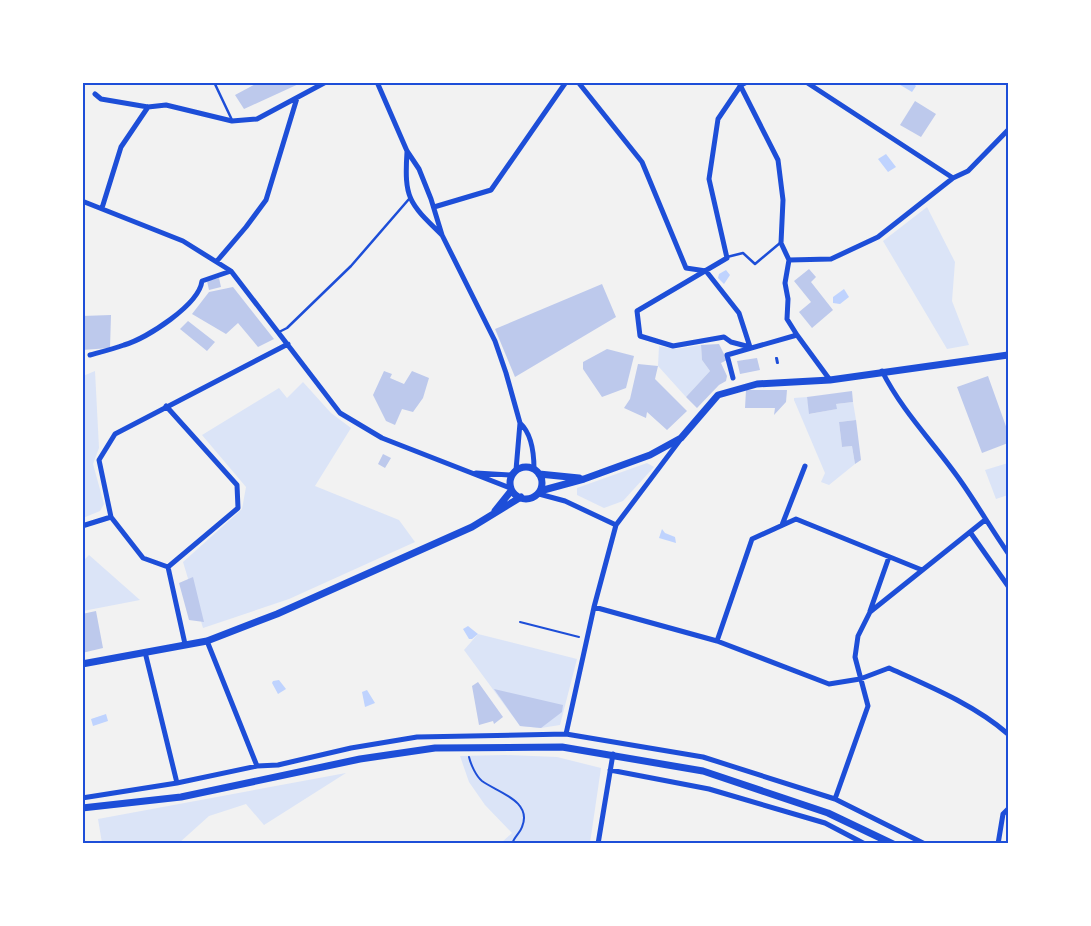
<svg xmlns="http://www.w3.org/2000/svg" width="1091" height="926" viewBox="0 0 1091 926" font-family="'Sofia Sans Condensed',sans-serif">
	<rect width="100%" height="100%" fill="#f2f2f2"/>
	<path fill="#dbe4f7" d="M927 207 955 262 952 301 969 345 947 349 883 241Z
		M701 345 702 360 710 371 686 397 658 366 659 346 675 349Z
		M95 371 99 448 93 464 104 504 100 511 83 518V376Z
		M303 382 331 413 351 428 315 486 399 520 415 542 289 599 203 628 183 562 242 509 246 487 202 435 279 388 287 398Z
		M807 397 810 414 836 409V404L853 402 856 420 839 422 842 447 852 446 855 464 829 485 821 482 825 473 794 400V398Z
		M647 463 654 467 623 501 604 508 577 495V488Z
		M1008 463V495L996 499 985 470Z
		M89 555 140 600 83 611V561Z
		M478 634 577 659 560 725 541 728 520 726 464 650Z
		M505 755 557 757 601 768 590 843H501L512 833 485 805 469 782 460 756Z
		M346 773 264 825 246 804 209 816 179 843H102L98 819Z"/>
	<path fill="#bfd3fe" d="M897 83H913L916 86 912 92Z
		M886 154 896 167 888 172 878 159Z
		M726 270 730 275 724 284 718 278 719 274Z
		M844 289 849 297 840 304 833 303V297Z
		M662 529 665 533 675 537 676 543 659 538Z
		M468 626 478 634 472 639H469L463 629Z
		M279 680 286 689 278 694 272 683 273 681Z
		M367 690 375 703 365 707 362 692Z
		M106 714 108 721 93 726 91 719Z"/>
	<path fill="#bdc9ec" d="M259 82H303L244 109 235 95Z
		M915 101 936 114 921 137 900 125Z
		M809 269 816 277 811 282 833 310 812 328 799 312 811 302 794 281Z
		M219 278 221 287 209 290 207 281Z
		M602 284 616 317 515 377 495 329Z
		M233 287 274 339 258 347 238 323 226 334 192 314 209 292Z
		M111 315 110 348 82 350V316Z
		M188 321 215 342 207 351 180 329Z
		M719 344 727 360 721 363 727 376 726 381 719 385 697 408 686 397 710 371 702 360 701 345Z
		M607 349 634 356 626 388 602 397 583 369V362Z
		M757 358 760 370 740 374 737 361Z
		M638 364 658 366 655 379 687 411 667 430 647 412 646 418 624 408 630 399Z
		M384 371 392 374 390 378 404 384 412 371 429 378 423 398 413 412 402 409 395 425 386 421 373 395Z
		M988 376 1008 432V443L982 453 957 387Z
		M746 390H787L786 402 774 415 775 408H745Z
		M852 391 853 402 836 404 837 409 809 414 807 397Z
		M856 420 861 460 855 464 852 446 842 447 839 422Z
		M383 454 391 458 385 468 378 464Z
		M193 577 204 622 189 620 179 583Z
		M96 611 103 648 82 653V614Z
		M478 682 503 717 494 724 493 721 479 725 472 686Z
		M494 689 563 705 562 712 541 728 520 726Z"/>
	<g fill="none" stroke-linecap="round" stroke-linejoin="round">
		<path stroke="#1d4ed8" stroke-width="2" d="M776 358H777L778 363H777Z
			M520 622 579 637
			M469 757C471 765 476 776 482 781 497 792 533 801 522 827 520 833 514 837 512 844"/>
		<path stroke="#1d4ed8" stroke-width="2.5" d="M214 82 232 120
			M727 257 743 253 755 264 780 243
			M279 332 287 328 351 266 409 199"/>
		<path stroke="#1d4ed8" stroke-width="5" d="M377 82 407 151 419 169 431 199 442 235 495 341 506 373 520 423 516 470
			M578 82 642 162 686 268 706 271 739 313 750 347
			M747 82 741 85 718 119 709 179 727 258 637 311 640 336 673 346 724 337 731 342 750 347
			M806 82 953 178
			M739 83 778 160 783 200 781 243 789 260 785 283 788 299 787 319 797 335
			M95 94 101 99 148 107 166 105 232 121 257 119 326 82
			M407 152C404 199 409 203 442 235
			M82 201 183 241 231 271 340 413 382 438 510 488
			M434 207 491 190 566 82
			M102 208 121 147 148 107
			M789 260 831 259 878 237 953 178 968 171 1008 130
			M217 261 246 227 266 200 297 98
			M90 355C101 352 113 349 124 345 147 338 199 305 202 281L231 271
			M882 371C903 413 936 445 962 483 978 506 992 530 1008 553
			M733 378 727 355 797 335 830 380
			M166 406 237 485 238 508 168 567
			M520 423C532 434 534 453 534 469
			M476 473 512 475
			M539 494 565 501 616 525
			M782 525 805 466
			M82 526 111 517
			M970 532 1008 586
			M168 567 143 558 111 517 99 460 115 434 288 344
			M168 567 185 644
			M594 607 717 641 829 684 860 679 889 668C929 686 975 705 1008 734
			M870 611 889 557
			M207 641 257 766
			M717 641 752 539 796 519 922 570
			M145 652 177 783
			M566 734 594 607 616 525 680 440
			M610 770 709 789 825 823 865 844
			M82 798 177 783 257 766 278 765 351 748 417 737 566 734 703 757 835 799 925 844
			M835 799 868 706 855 657 858 636 870 612 985 520
			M598 844 613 754
			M998 844 1003 814 1008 809"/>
		<path stroke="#1d4ed8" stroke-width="7" d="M510 483a16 16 0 1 1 32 0a16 16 0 1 1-32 0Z
			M539 474 579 478
			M540 491 584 479 650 455 681 438 718 395 757 384 830 380 1008 355
			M495 511 511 491
			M82 664 207 641 277 614 472 527 521 497
			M82 808 181 797 360 759 435 748 562 747 703 771 828 813 893 844"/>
	</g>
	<rect width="1091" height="926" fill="none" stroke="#ffffff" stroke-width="168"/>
	<rect x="84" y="84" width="923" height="758" fill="none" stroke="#1d4ed8" stroke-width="2"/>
</svg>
